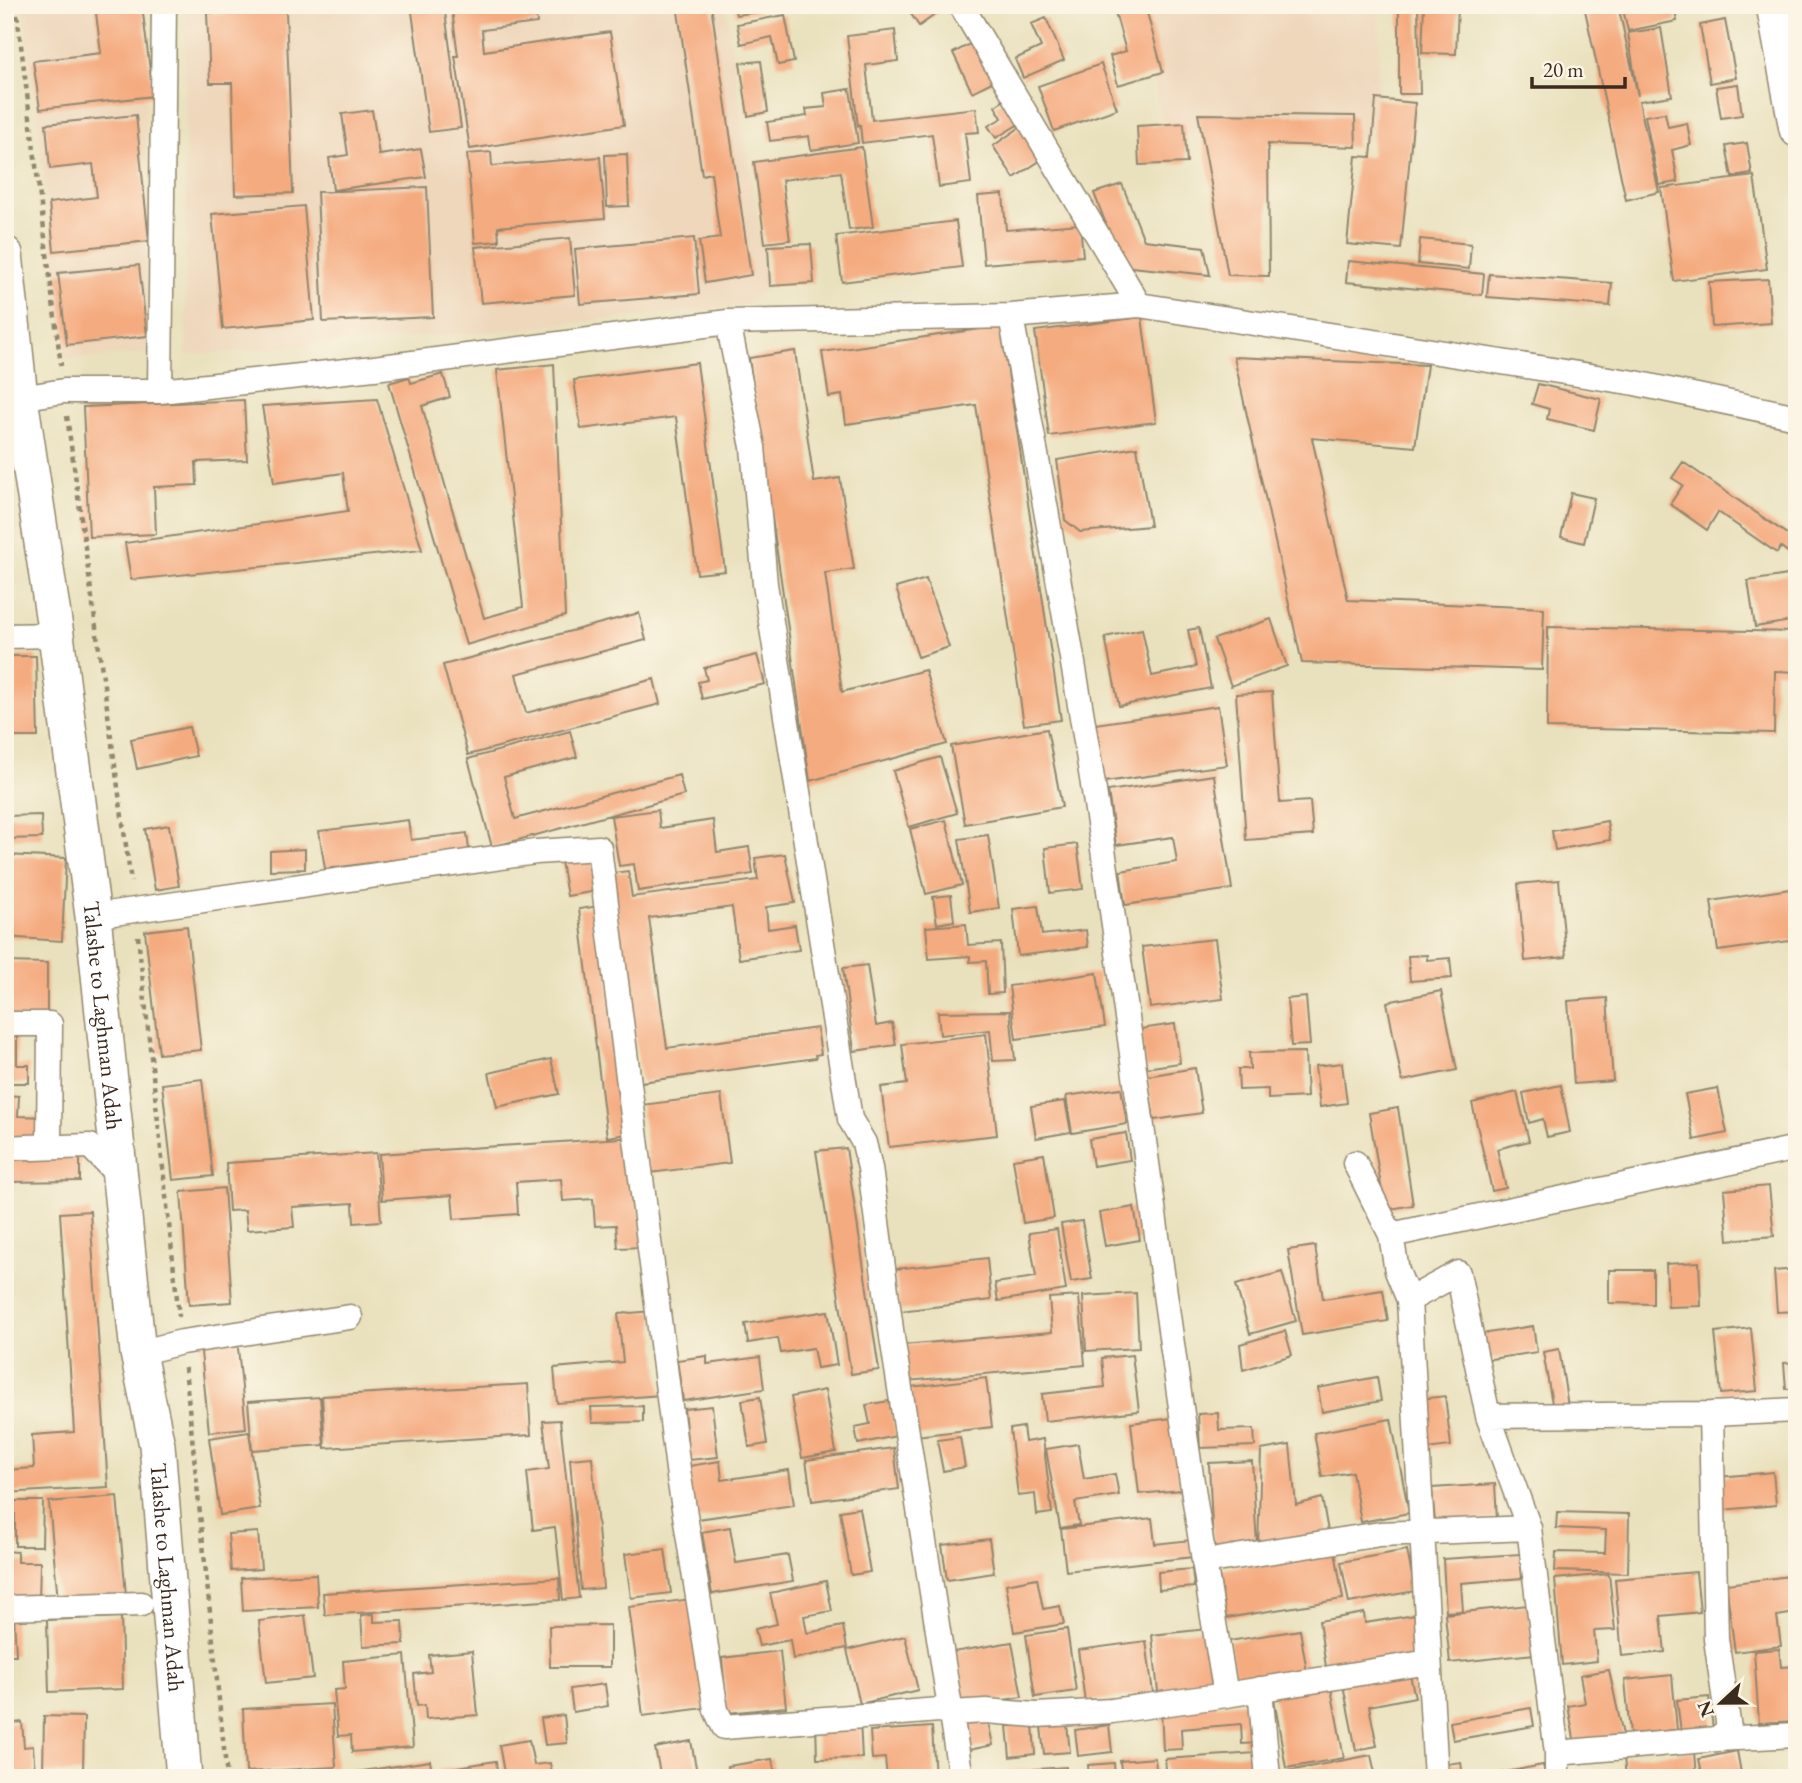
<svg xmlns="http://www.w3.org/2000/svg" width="1802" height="1783" viewBox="0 0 1802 1783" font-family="'EB Garamond',serif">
	<rect width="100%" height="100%" fill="#fcf5e5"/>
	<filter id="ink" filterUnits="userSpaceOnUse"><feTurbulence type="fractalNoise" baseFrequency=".0143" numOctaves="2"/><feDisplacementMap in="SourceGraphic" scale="14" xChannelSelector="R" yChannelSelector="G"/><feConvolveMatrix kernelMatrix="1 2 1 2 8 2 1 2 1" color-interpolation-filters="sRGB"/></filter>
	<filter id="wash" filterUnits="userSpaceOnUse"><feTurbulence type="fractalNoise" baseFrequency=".00686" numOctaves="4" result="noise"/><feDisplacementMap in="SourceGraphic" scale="28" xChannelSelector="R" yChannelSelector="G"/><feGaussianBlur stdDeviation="1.57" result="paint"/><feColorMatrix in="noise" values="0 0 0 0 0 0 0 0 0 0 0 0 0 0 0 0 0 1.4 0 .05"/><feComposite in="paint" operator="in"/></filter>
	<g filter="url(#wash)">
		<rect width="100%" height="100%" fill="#e9e1bd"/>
		<path fill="#eed7bb" d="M23 5H146V354L66 359Z
			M185 5H726L736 83 769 287 747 305 475 333 186 355Z
			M1133 5H1380L1377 122 1368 142 1196 133 1178 134 1162 118Z"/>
		<g id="blocks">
			<path fill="#f5ab80" d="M95 5H142L153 96 40 109 33 61 101 53Z
				M411 5H444L461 128 429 132Z
				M490 5H535L537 23 482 30 484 51 610 32 624 125 470 149 455 56H458L452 10Z
				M677 5H711L751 275 705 283 699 241 720 238 711 173 702 175Z
				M734 5H759L760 12 736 15Z
				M844 5H873V7L845 12Z
				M905 5H949L919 26Z
				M1113 5H1145L1163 72 1118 85 1110 56 1126 51Z
				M1399 5H1418L1420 94H1399Z
				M1424 5H1458L1456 54 1422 53Z
				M1608 5H1618L1638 96 1628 33 1661 28 1672 96 1639 101 1659 192 1626 200 1585 10Z
				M1622 5H1674L1677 21 1628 31Z
				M1701 5H1725L1726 8 1702 13Z
				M286 11 293 193 235 195 232 83H210L207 13Z
				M785 15 794 62 778 65 772 37 741 44 737 24Z
				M1046 18 1064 60 1023 78 1015 59 1041 47 1031 24Z
				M1725 20 1736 78 1710 83 1700 25Z
				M895 30 898 61 866 65 872 120 976 108 979 132 965 133 971 183 939 187 932 134 862 143 860 125 858 126 847 36Z
				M974 42 994 81 972 92 953 53Z
				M761 61 768 112 748 116 740 63Z
				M1101 64 1117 109 1054 131 1038 86Z
				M1738 84 1742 115 1721 118 1716 87Z
				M850 89 858 143 811 150 809 136 770 141 767 122 807 116 806 109 826 107 824 93Z
				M1008 98 1022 122 996 138 988 126 1002 118 995 106Z
				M1376 99 1415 103 1401 249 1347 244 1356 156 1371 157Z
				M372 110 379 155 421 149 426 177 333 190 329 158 348 155 342 114Z
				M1665 113 1668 127 1687 123 1691 145 1672 150 1678 182 1659 185 1645 116Z
				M1198 114 1355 116 1356 147 1268 144 1269 276 1228 275Z
				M136 115 149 241 54 251 49 203 97 197 93 164 50 169 46 124Z
				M1184 123 1187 163 1139 165 1137 126Z
				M1022 126 1044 158 1014 178 993 146Z
				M1747 143 1752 174 1732 177 1726 146Z
				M862 147 873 227 849 230 841 172 782 180 790 240 765 243 754 162Z
				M491 152 492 166 600 157 605 218 498 227 499 241 475 243 467 154Z
				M627 154 629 206 607 207 605 155Z
				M1754 176 1767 269 1674 281 1661 188Z
				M1122 184 1144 240 1204 247 1210 275 1122 266 1094 193Z
				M427 187 433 317 323 322 317 192Z
				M1003 194 1006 230 1080 224 1083 256 984 264 978 196Z
				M304 206 314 320 223 329 212 214Z
				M956 221 962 267 842 282 836 236Z
				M570 238 575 295 481 303 475 247Z
				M694 238 699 294 580 304 575 249Z
				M1420 239 1471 244 1469 269 1418 264Z
				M811 244 814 283 770 286 768 246Z
				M1348 261 1484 274 1482 295 1346 282Z
				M139 265 147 336 67 345 58 273Z
				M1489 274 1612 283 1610 306 1487 297Z
				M1768 279 1771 323 1712 327 1709 282Z
				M1142 317 1156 422 1049 436 1035 331Z
				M1001 326 1061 720 1024 725 976 405 846 424 842 395 829 397 822 352Z
				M795 351 814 482 840 478 854 569 825 573 842 692 925 670 947 744 810 781 749 358Z
				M1234 357 1427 365 1415 447 1312 438 1348 600 1544 608 1542 670 1302 663Z
				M697 363 725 571 697 574 676 417 581 429 574 380Z
				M554 364 565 616 466 645 389 383 409 377 411 383 443 374 450 397 422 406 484 618 523 607 497 370Z
				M1538 384 1601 399 1594 430 1547 419 1549 409 1532 404Z
				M377 399 422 550 131 580 125 543 348 511 343 473 274 483 262 406Z
				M244 400 247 460 196 462 197 485 154 487 156 534 89 537 83 407Z
				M1137 447 1150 526 1080 532 1065 520 1057 460Z
				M1683 462 1797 541V550L1793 556 1781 547 1777 553 1718 512 1707 530 1670 504 1683 485 1672 478Z
				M1571 493 1594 498 1584 543 1561 537Z
				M1797 559V577H1796L1790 561Z
				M1794 574 1797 590V620L1755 627 1748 581Z
				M926 579 949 647 918 657 896 588Z
				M639 613 646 640 516 674 526 713 654 679 660 704 468 755 443 665Z
				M1271 619 1287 666 1231 686 1214 639Z
				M1548 627 1797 632V672L1775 671 1774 733 1547 728Z
				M1199 628 1211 688 1119 706 1105 637 1142 629 1152 676 1196 667 1188 630Z
				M757 655 765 684 702 699 698 682 707 680 704 668Z
				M5 656H36L38 737H5Z
				M1272 692 1280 803 1310 801 1313 835 1246 840 1236 694Z
				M1218 706 1227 765 1104 782 1095 724Z
				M189 727 196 756 137 769 131 739Z
				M1047 729 1062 807 965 824 951 746Z
				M570 731 577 757 504 777 515 819 679 775 684 795 492 847 468 759Z
				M940 757 957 813 909 827 893 771Z
				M1214 775 1232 889 1125 905 1120 871 1177 862 1173 837 1116 845 1108 791Z
				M658 810 660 828 713 820 717 852 749 847 753 874 638 891 634 864 619 866 611 816Z
				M41 815 42 838 5 839V816Z
				M408 820 411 840 467 833 469 850 325 869 319 831Z
				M946 820 962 885 926 894 910 829Z
				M1607 821 1610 840 1555 850 1552 831Z
				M169 825 179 886 155 890 145 829Z
				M988 835 999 908 970 912 959 839Z
				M1077 844 1083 889 1050 893 1045 848Z
				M305 849V869L270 870V851Z
				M785 854 795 903 766 907 768 929 795 925 799 950 739 959 732 907 649 918 667 1048 817 1028 821 1054 815 1055 816 1058 641 1082 612 873 628 871 632 897 758 880 755 858Z
				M6 855 66 858 62 941 5 937Z
				M591 857 597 891 567 896 561 861Z
				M1559 880 1566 957 1525 961 1518 884Z
				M1797 888V940L1718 951 1711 901Z
				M951 895 954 921 937 924 933 897Z
				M600 906 628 1134 607 1137 579 909Z
				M1038 906 1042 935 1086 930 1088 947 1018 956 1013 909Z
				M966 924 968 945 1001 943 1003 993 988 994 986 961 970 962V956L929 959 926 927Z
				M187 926 201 1050 159 1054 145 931Z
				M1215 939 1223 999 1150 1008 1142 947Z
				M1427 955V960L1450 958 1452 978 1410 981 1408 956Z
				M5 962 47 963V1019L5 1018Z
				M867 965 876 1026 892 1023 896 1045 854 1051 843 968Z
				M1097 973 1105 1027 1016 1039 1009 986Z
				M1441 991 1457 1070 1402 1081 1387 1002Z
				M1306 997 1310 1045 1291 1046 1287 999Z
				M1607 998 1613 1081 1574 1084 1568 1001Z
				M1010 1011 1015 1060 993 1061 990 1030 940 1035 938 1012Z
				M1175 1024 1180 1063 1145 1068 1140 1029Z
				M5 1030H17V1065H29V1083H5Z
				M986 1034 997 1135 889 1147 881 1087 907 1084 902 1044Z
				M1305 1052 1307 1097 1268 1099V1089L1239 1090 1238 1069H1250L1249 1053Z
				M551 1059 559 1094 497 1107 489 1073Z
				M1342 1063 1347 1103 1320 1107 1315 1066Z
				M1195 1068 1202 1113 1154 1120 1147 1076Z
				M202 1079 213 1176 173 1180 162 1084Z
				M1561 1085 1570 1132 1547 1137 1543 1119 1529 1123 1523 1093Z
				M1121 1088 1127 1124 1072 1133 1066 1096Z
				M1718 1088 1727 1133 1694 1140 1685 1094Z
				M1517 1092 1529 1141 1497 1149 1506 1188 1492 1191 1472 1103Z
				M5 1095 19 1096 18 1116 47 1117 45 1145 5 1143Z
				M721 1095 730 1163 650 1173 641 1105Z
				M1065 1101 1071 1132 1036 1138 1031 1106Z
				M1398 1108 1413 1205 1385 1210 1369 1113Z
				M1126 1133 1130 1160 1093 1166 1089 1139Z
				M636 1137 643 1247 618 1248 616 1225 595 1226 593 1199 563 1201 561 1179 516 1182 518 1214 454 1219 452 1195 382 1200 379 1154Z
				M846 1148 879 1370 851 1374 816 1151Z
				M80 1149V1181L5 1182V1150Z
				M376 1153 381 1221 354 1223 353 1203 292 1207 294 1227 247 1230 245 1210 229 1211 226 1163Z
				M1044 1154 1054 1218 1023 1223 1013 1159Z
				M1769 1186 1774 1236 1728 1240 1724 1190Z
				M224 1188 232 1302 189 1305 181 1192Z
				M1134 1207 1140 1240 1105 1246 1099 1213Z
				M90 1211 108 1487 5 1493V1470L34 1468 32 1435 74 1432 60 1213Z
				M1082 1221 1092 1279 1071 1282 1061 1224Z
				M1057 1229 1066 1290 998 1301 995 1283 1036 1277 1029 1233Z
				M1315 1246 1323 1299 1383 1290 1388 1321 1302 1335 1288 1250Z
				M987 1258 991 1300 900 1311 895 1269Z
				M1699 1262 1701 1306 1668 1307 1666 1264Z
				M1797 1269V1311L1777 1312 1774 1271Z
				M1609 1270H1653V1304L1609 1303Z
				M1282 1272 1296 1321 1250 1334 1236 1285Z
				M1136 1293 1139 1348 1086 1351 1083 1296Z
				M1079 1296 1085 1365 907 1381 903 1345 1052 1332 1049 1298Z
				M653 1311 661 1395 557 1403 554 1368 623 1362 618 1314Z
				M828 1311 837 1365 817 1368 813 1348 781 1353 778 1338 748 1343 745 1324Z
				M1533 1326 1537 1352 1484 1360 1481 1334Z
				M1751 1328 1757 1391 1721 1394 1715 1332Z
				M1285 1331 1292 1355 1243 1370 1240 1344Z
				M237 1338 246 1428 209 1432 200 1342Z
				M1559 1349 1568 1406 1553 1409 1543 1352Z
				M1132 1355 1139 1411 1045 1421 1042 1394 1105 1387 1102 1358Z
				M707 1356V1364L760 1357 764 1389 683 1401 677 1360Z
				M1797 1362V1388L1786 1389 1784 1363Z
				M1377 1377 1381 1401 1322 1412 1318 1388Z
				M986 1378 992 1427 916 1436 910 1387Z
				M528 1384 531 1435 325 1448 322 1396Z
				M825 1390 836 1452 802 1458 791 1397Z
				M1445 1396 1451 1446 1426 1449 1420 1399Z
				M320 1397 324 1445 252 1450 248 1402Z
				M760 1397 767 1444 749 1447 742 1400Z
				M889 1401 896 1436 858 1444 855 1427 870 1424 866 1405Z
				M643 1406V1422L592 1423 591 1407Z
				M712 1406 718 1457 689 1460 684 1409Z
				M1218 1413 1219 1430 1254 1429 1255 1446 1200 1448 1198 1414Z
				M1173 1418 1181 1490 1139 1494 1131 1423Z
				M1391 1419 1409 1513 1361 1522 1352 1472 1322 1477 1314 1433Z
				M560 1420 579 1598 563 1600 555 1527 533 1530 527 1472 549 1469 543 1421Z
				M1023 1427 1025 1442 1043 1439 1052 1513 1037 1515 1035 1494 1018 1496 1010 1429Z
				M249 1432 260 1509 220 1515 209 1438Z
				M960 1437 965 1467 943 1471 937 1440Z
				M1078 1444 1084 1479 1115 1474 1119 1495 1075 1502 1079 1525 1060 1528 1046 1449Z
				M1290 1445 1296 1505 1322 1498 1329 1537 1258 1550 1261 1450Z
				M894 1448 899 1489 812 1501 806 1460Z
				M592 1457 603 1588 581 1590 570 1459Z
				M720 1461 722 1480 789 1470 794 1505 691 1520 683 1467Z
				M1252 1461 1257 1546 1213 1548 1209 1463Z
				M1773 1472 1776 1505 1722 1510 1719 1477Z
				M1495 1484 1497 1519 1435 1523 1432 1488Z
				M117 1496 126 1595 58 1601 49 1502Z
				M15 1501H43L42 1546H15Z
				M859 1508 870 1572 851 1575 840 1511Z
				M1557 1512 1629 1514 1628 1573 1555 1571 1556 1552 1605 1553 1606 1530 1556 1528Z
				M1152 1518 1155 1544 1191 1540 1193 1557 1066 1571 1061 1529Z
				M730 1527 736 1563 788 1555 793 1581 712 1594 702 1532Z
				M258 1532 261 1569 231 1571 228 1534Z
				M989 1539 994 1573 947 1580 942 1545Z
				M665 1549 671 1593 631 1598 625 1554Z
				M1407 1550 1415 1591 1349 1603 1341 1562Z
				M5 1551 17 1552V1562H40L39 1602H5Z
				M1335 1551 1343 1599 1226 1618 1218 1570Z
				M1520 1554 1522 1578 1461 1583 1463 1611 1446 1612 1443 1559Z
				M1192 1569 1194 1587 1159 1590 1158 1572Z
				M1696 1572 1700 1612 1661 1616 1665 1652 1622 1656 1615 1579Z
				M316 1574 318 1607 243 1611 241 1578Z
				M1609 1574 1615 1630 1594 1631 1597 1661 1562 1665 1555 1579Z
				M1797 1575V1596L1793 1597 1796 1613 1777 1616 1781 1646 1735 1652 1726 1584Z
				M559 1578 560 1600 325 1615 323 1593Z
				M1037 1578 1043 1609 1060 1606 1064 1624 1014 1632 1006 1584Z
				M826 1581 832 1611 804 1616 807 1633 843 1626 847 1648 793 1659 790 1640 759 1646 755 1629 777 1624 770 1593Z
				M691 1599 705 1708 643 1716 629 1607Z
				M1528 1605 1534 1654 1450 1663 1445 1614Z
				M1364 1613 1365 1623 1415 1615 1422 1658 1327 1673 1319 1621Z
				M374 1614V1622L403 1621 404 1644 363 1646 361 1615Z
				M305 1615 313 1678 266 1683 259 1621Z
				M5 1616H14L16 1655H5Z
				M121 1617 123 1689 49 1692 47 1620Z
				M610 1625V1667H550L549 1626Z
				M1067 1629 1076 1691 1035 1697 1026 1635Z
				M1207 1629 1213 1686 1158 1692 1152 1635Z
				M1300 1630 1308 1678 1237 1690 1229 1641Z
				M905 1636 918 1690 860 1704 847 1650Z
				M1146 1641 1153 1693 1085 1702 1078 1650Z
				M1012 1642 1022 1697 962 1707 953 1652Z
				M1779 1649 1781 1667 1797 1666V1721L1759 1723 1754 1651Z
				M472 1651 478 1715 426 1719 425 1705 417 1706 414 1674 431 1672 429 1655Z
				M780 1651 786 1707 727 1713 722 1658Z
				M405 1655 413 1747 352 1752 351 1735 338 1736 334 1690 345 1689 343 1661Z
				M1408 1667 1415 1697 1369 1706 1377 1746 1356 1750 1342 1680Z
				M1609 1670 1623 1735 1575 1744 1568 1706 1585 1703 1580 1675Z
				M1672 1675 1677 1730 1630 1734 1625 1680Z
				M1330 1683 1344 1758 1286 1768 1273 1693Z
				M605 1684 608 1706 573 1712 570 1689Z
				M1709 1697 1713 1729 1681 1732 1677 1700Z
				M1254 1702 1258 1743 1242 1744 1241 1724 1181 1729 1182 1749 1163 1750 1161 1709Z
				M332 1704 336 1767 246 1772 243 1709Z
				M1531 1708 1534 1726 1453 1740 1450 1722Z
				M986 1712 993 1745 969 1750 963 1716Z
				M564 1715 567 1743 545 1745 541 1718Z
				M1066 1715 1070 1752 1044 1754 1040 1718Z
				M44 1716 84 1717 83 1773H43Z
				M860 1720 862 1758 817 1759 816 1722Z
				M22 1722 24 1747 33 1746 35 1774 5 1776V1724Z
				M1033 1724 1035 1754 1010 1757 1007 1726Z
				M1109 1725 1112 1752 1078 1756 1075 1730Z
				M932 1727 935 1778H887L885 1758 872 1759 870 1731Z
				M529 1740 534 1765 550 1763 553 1778H505L499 1745Z
				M691 1741 698 1778H661L655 1748Z
				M1695 1751 1697 1778H1626L1624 1757Z
				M1737 1751 1742 1778H1703L1699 1759Z
				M1256 1753 1258 1778H1167L1165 1759Z
				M1371 1755 1376 1778H1279L1278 1773Z
				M1155 1758 1157 1778H1122L1120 1761Z
				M772 1759 776 1778H730L728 1766Z
				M430 1761 433 1778H329V1776Z
				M496 1761 498 1778H439L438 1770Z
				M1461 1762 1463 1778H1439L1438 1765Z
				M1114 1763 1115 1778H1089L1088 1765Z
				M1543 1765 1546 1778H1484V1776Z
				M1066 1767 1067 1778H1007V1771Z"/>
		</g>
	</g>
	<g filter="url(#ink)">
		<use href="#blocks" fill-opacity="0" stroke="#92866e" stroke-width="2"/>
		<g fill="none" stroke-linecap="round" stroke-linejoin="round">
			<defs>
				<path id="street" d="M961 5 1139 305
					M1011 316C1046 511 1083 707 1111 904 1149 1168 1181 1433 1226 1695
					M728 322 753 447 765 584 850 1119 864 1143 870 1168 892 1337 961 1778
					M160 391 164 5
					M20 398 64 391H160L374 368 728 322 1011 316 1139 305 1635 383 1797 417
					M5 636 56 635
					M93 916 536 852 599 848 679 1477 716 1710 724 1727 939 1710 951 1713 986 1711 1036 1715 1112 1711 1226 1695 1429 1662
					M5 1024H50L49 1146 5 1148
					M34 1148 90 1146 119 1176
					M1355 1163 1391 1235
					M1409 1300 1458 1273 1488 1416 1529 1528 1557 1753 1717 1739 1797 1735
					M138 1353 182 1342 350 1317
					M1711 1414 1716 1639 1729 1729 1717 1739
					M1488 1416 1711 1414 1797 1410
					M1204 1562 1380 1534 1529 1528
					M5 1608 141 1604
					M1260 1689 1268 1778
					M1436 1778 1409 1300 1397 1271 1391 1235 1797 1148
					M1557 1778V1753"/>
				<g id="secondary">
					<path d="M1774 5 1797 129"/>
					<path id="s1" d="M5 254 20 398 56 635 93 916 138 1353 157 1445 184 1778"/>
				</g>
			</defs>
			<use href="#street" stroke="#92866e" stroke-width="27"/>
			<use href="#secondary" stroke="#92866e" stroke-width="38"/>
			<path stroke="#92866e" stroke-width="4.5" stroke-dasharray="5 5" stroke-linecap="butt" d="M16 5 61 366
				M67 416 131 882
				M138 936 179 1317
				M185 1368 227 1778"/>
			<use href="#street" stroke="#fff" stroke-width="24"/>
			<use href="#secondary" stroke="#fff" stroke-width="35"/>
		</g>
	</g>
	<g text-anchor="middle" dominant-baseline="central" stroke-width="6" stroke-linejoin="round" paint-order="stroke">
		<g font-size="23" fill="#3b2a1e" stroke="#fcf5e5">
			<text stroke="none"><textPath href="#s1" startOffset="768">Talashe to Laghman Adah</textPath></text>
			<text stroke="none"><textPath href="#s1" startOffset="1334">Talashe to Laghman Adah</textPath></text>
		</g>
	</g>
	<rect width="1802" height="1783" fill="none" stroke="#fcf5e5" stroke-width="28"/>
	<g transform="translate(1721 1703) rotate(248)" stroke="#fcf5e5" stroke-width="5" paint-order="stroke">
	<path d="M0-5L12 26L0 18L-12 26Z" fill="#3b2a1e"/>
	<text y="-10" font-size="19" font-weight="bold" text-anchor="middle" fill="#3b2a1e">N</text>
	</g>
	<path d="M1532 77v10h93v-10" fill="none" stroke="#3b2a1e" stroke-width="3.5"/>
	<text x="1543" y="77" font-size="21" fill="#3b2a1e" stroke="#fcf5e5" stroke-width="5" paint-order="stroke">20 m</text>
</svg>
